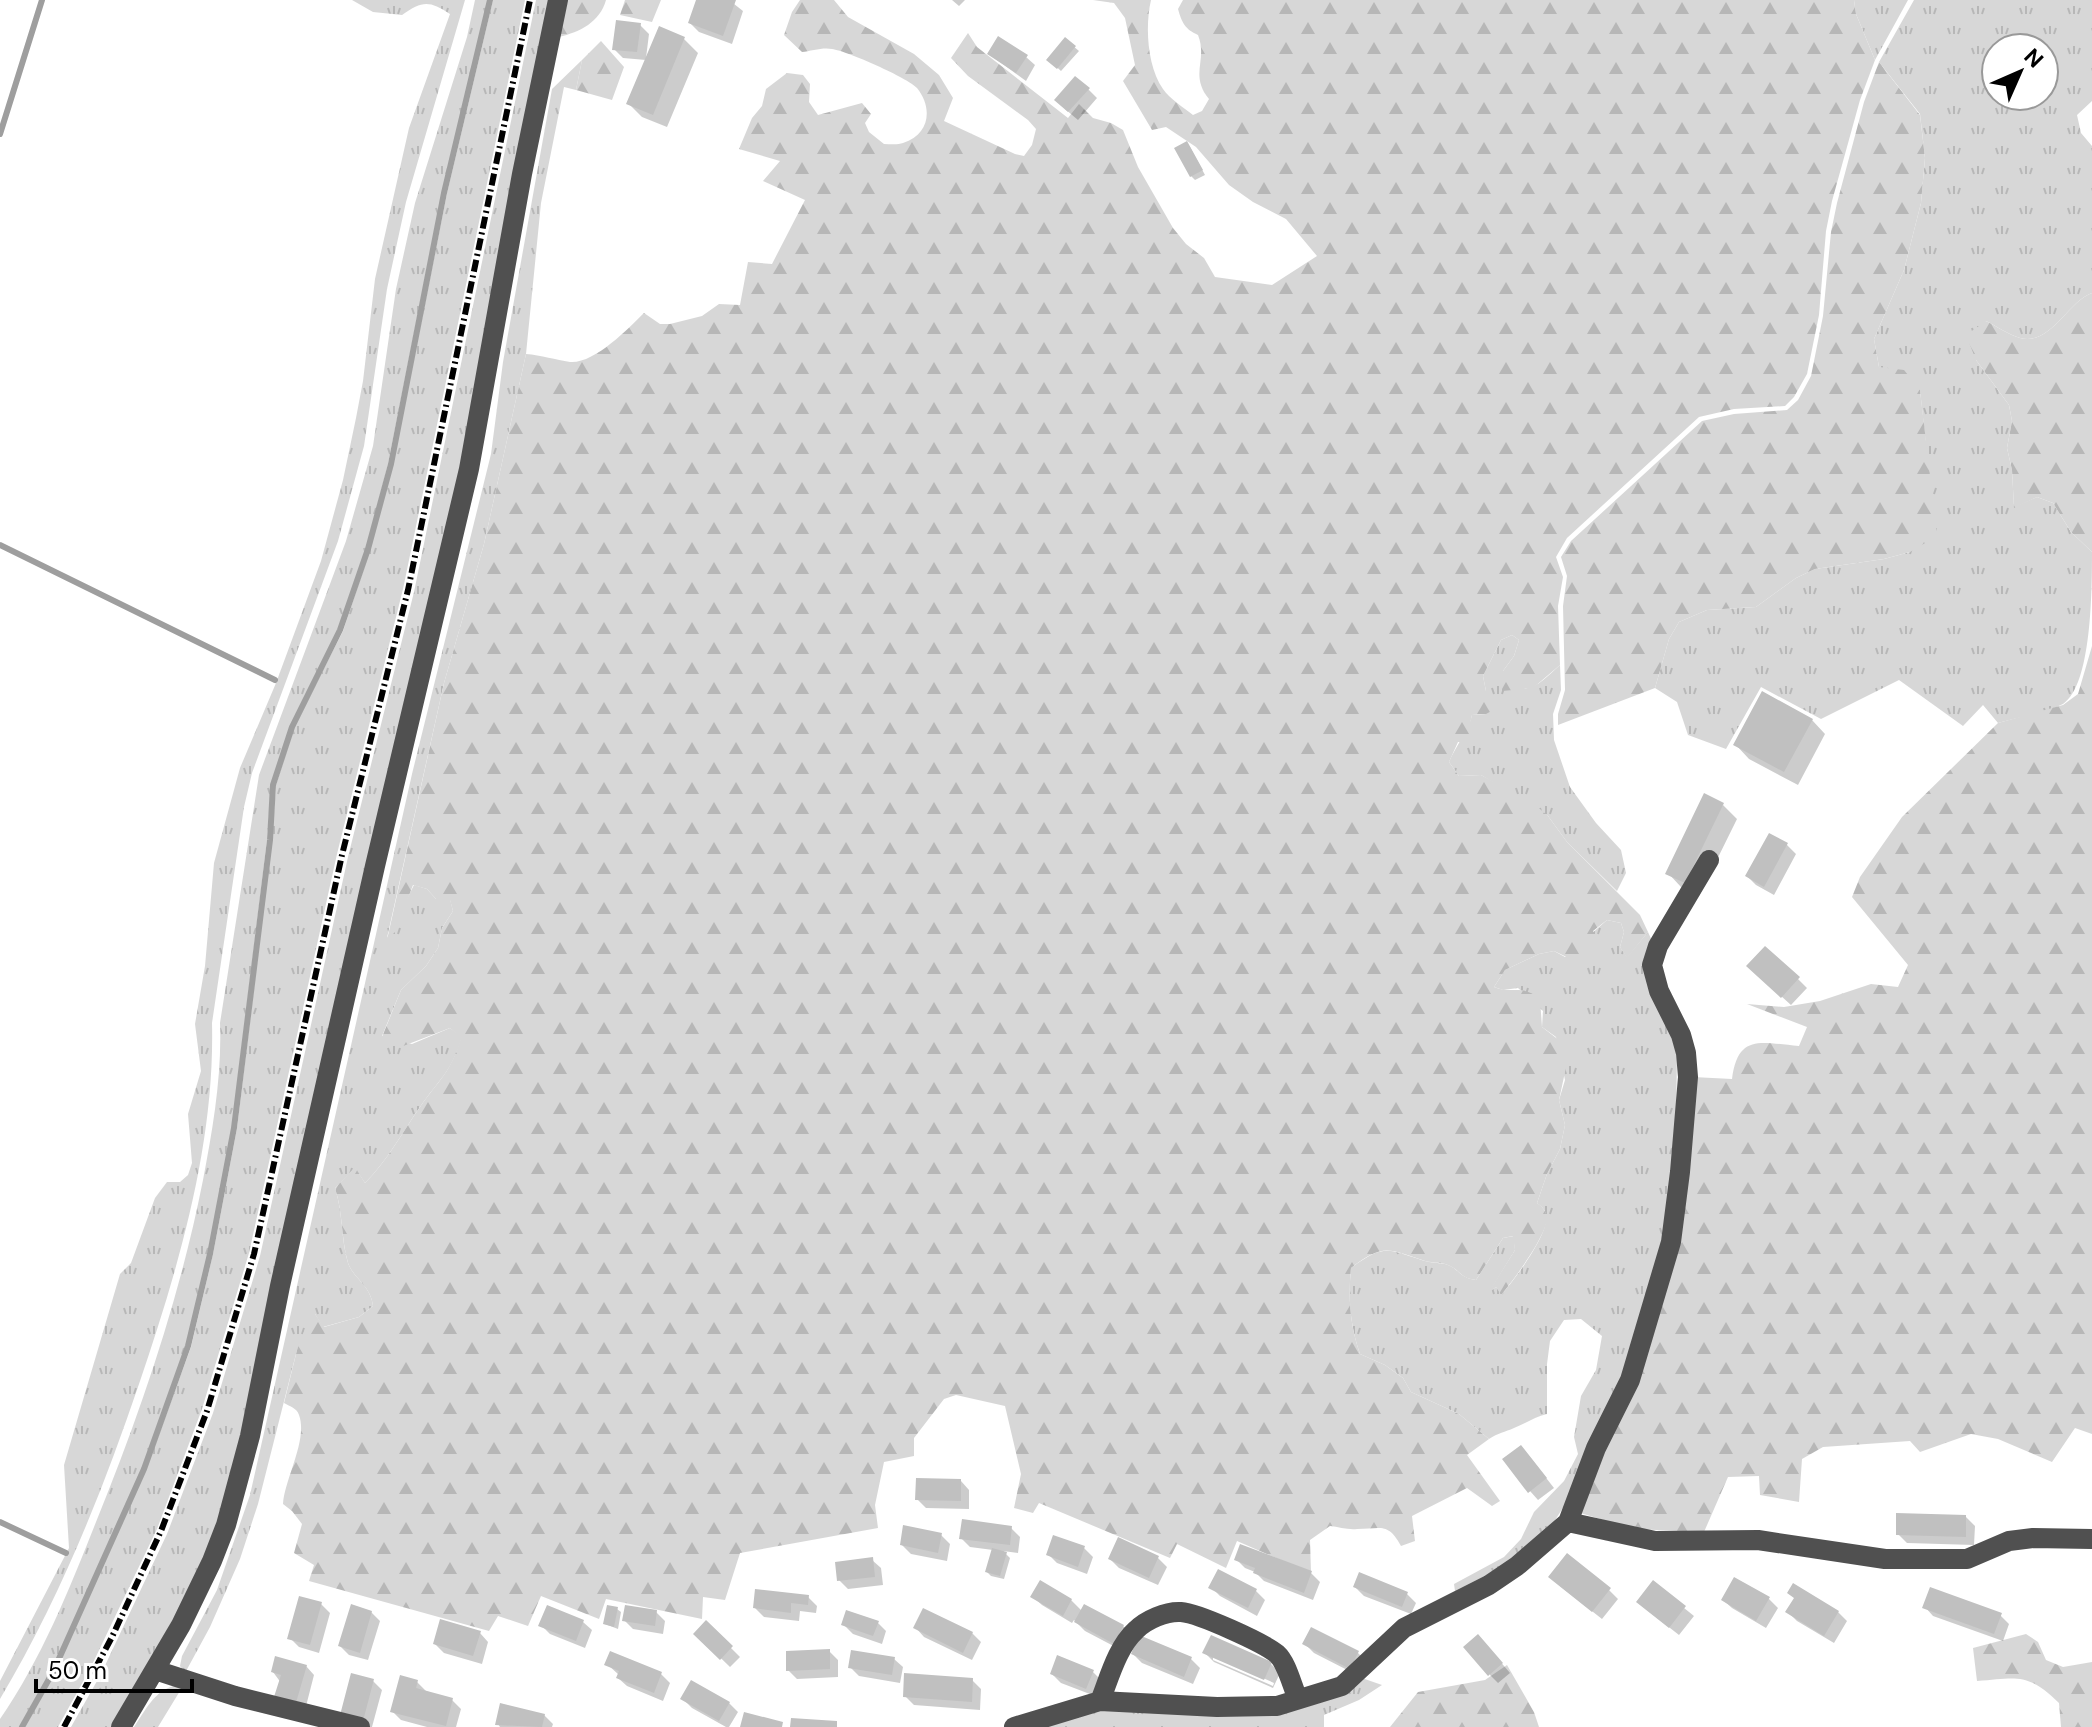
<svg xmlns="http://www.w3.org/2000/svg" width="2092" height="1727" viewBox="0 0 2092 1727" font-family="'DM Sans',sans-serif">
	<defs>
		<pattern id="grass-tufts" width="24" height="20" patternUnits="userSpaceOnUse" patternTransform="scale(2)"><rect width="24" height="20" fill="#d7d7d7"/><path d="M3 7l-1-3M5 7V3M7 7l1-3M15 17l-1-3M17 17v-4M19 17l1-3" fill="none" stroke="#b7b7b7"/></pattern>
		<pattern id="forest-firs" width="22" height="20" patternUnits="userSpaceOnUse" patternTransform="scale(2)"><rect width="22" height="20" fill="#d7d7d7"/><path d="M5 1l3.5 6h-7zM16 11l3.5 6h-7z" fill="#b7b7b7"/></pattern>
	</defs>
	<rect width="100%" height="100%" fill="#fff"/>
	<path fill="url(#grass-tufts)" fill-rule="evenodd" d="M352 0H465L406 202 387 289 364 446 338 541 252 773 244 807 212 1023C215 1146 178 1269 139 1384 102 1493 59 1600 0 1699V1681L69 1548 64 1465 120 1274 131 1263 155 1198 167 1182H180L188 1175 192 1163 188 1114 201 1071 195 1024 205 966 214 863 240 768 276 683 321 561 343 480 356 418 363 381 375 279 409 128 450 14C429 0 422 1 402 15L373 12Z
		M475 0H488L442 192 388 464 366 549 338 629 290 726 271 784 267 840 232 1127 208 1253 186 1346 142 1468 51 1671 19 1727H0V1719C41 1660 70 1588 96 1522 141 1411 180 1297 203 1180 213 1128 222 1075 220 1023L259 775 346 541 373 446 396 289 415 203 467 37Z
		M493 0H525L403 589 337 854 249 1253 202 1409 157 1529 90 1669 58 1727H25L55 1673 146 1470 191 1347 213 1254 237 1128 272 840 276 785 294 728 343 631 370 550 393 464 447 193Z
		M536 0H552L463 468 244 1435 206 1559 114 1727H71L101 1674 167 1534 213 1413 260 1256 348 857 414 592Z
		M1854 0H1908L1875 60 1856 14Z
		M1914 0H2092V101L2077 115 2081 133 2092 146V293C2067 302 2051 346 2020 338 2009 335 1996 326 1986 321L1976 360 2009 405 2012 421 2007 448 2012 470 2014 507 2037 497 2053 503 2071 532 2092 552C2092 589 2092 685 2063 704 2044 714 2018 717 1998 723L1983 705 1963 726 1899 680 1821 719 1761 687 1726 749 1688 735 1677 702 1655 688 1669 639 1679 622 1707 610 1756 607 1796 578 1815 569 1884 559 1910 552 1926 445 1920 390 1879 367 1874 339 1904 270 1921 203 1925 158 1920 114 1879 62ZM1996 48H2044V96H1996Z
		M582 60 576 90 564 87 541 203 526 354 484 544 444 683 387 938 414 885 427 889 436 899H450L453 911 442 928 438 948 426 966 401 990 382 1036 412 1044 450 1028 462 1037C451 1073 440 1078 420 1107 402 1133 387 1161 365 1183L355 1168 335 1188C343 1212 341 1240 348 1263 354 1279 371 1286 373 1306L359 1317 323 1327 315 1314 297 1350 258 1504 240 1559 210 1627 185 1673 180 1666 182 1656 217 1590 250 1495 412 774 491 454 503 362 552 89Z
		M1512 635 1519 640 1514 656 1503 671 1513 688C1534 693 1545 678 1560 665L1561 690 1553 714 1554 740 1570 787 1596 823 1621 850 1626 873 1617 891 1567 842 1548 816 1481 775 1459 776 1449 762C1455 747 1469 730 1472 715L1486 714V691L1483 676 1501 640Z
		M1607 920 1621 923 1624 932 1620 947 1627 957 1648 932 1653 943 1677 1050 1676 1130 1665 1240 1625 1383 1564 1506 1554 1522 1505 1566 1455 1591 1454 1584 1504 1557 1521 1539 1534 1512 1564 1481 1578 1454 1574 1437 1581 1396 1596 1370 1602 1336 1581 1319 1564 1320 1550 1341 1547 1364V1414C1535 1417 1526 1423 1514 1428 1505 1432 1498 1433 1489 1439L1459 1414 1411 1392 1403 1378 1385 1365 1360 1354C1350 1325 1348 1299 1351 1268 1387 1241 1389 1251 1429 1262 1435 1263 1443 1263 1448 1265 1460 1270 1460 1278 1476 1280L1503 1238 1514 1236 1515 1250 1490 1291 1496 1287 1502 1294C1514 1280 1547 1237 1546 1218 1546 1210 1543 1208 1537 1203L1547 1174 1560 1149 1565 1125 1559 1100 1565 1080 1556 1037 1542 1027 1543 1011 1518 988 1503 990 1494 987 1505 970 1539 954 1554 951 1565 957Z
		M1359 1677 1382 1685 1359 1700 1324 1715V1727H1030L1100 1706 1217 1712Z
		M174 1686H183L158 1727H134C145 1711 154 1691 174 1686Z"/>
	<path fill="url(#forest-firs)" d="M568 0H606C600 22 580 32 559 37Z
		M625 0H661L652 22 620 15Z
		M800 0H834L848 17 914 54 939 75 953 98 944 121 1015 154 1024 156 1032 145 1036 129 1028 120 968 76 951 58 968 33 977 47 1068 118 1079 104 1093 118 1111 123 1123 130 1138 167 1173 228 1186 244 1204 258 1215 277 1272 285 1317 256 1286 219 1253 202 1229 185 1196 147 1166 127 1152 130 1123 81 1135 65 1125 18 1114 3 1093 0H1151C1145 26 1147 66 1163 89 1170 99 1183 107 1193 115L1202 111 1209 99C1189 74 1208 61 1198 35 1185 29 1182 23 1178 9L1183 0H1854L1856 14 1875 60 1860 100 1832 201 1826 231 1819 315 1807 374 1794 397 1785 406 1734 409 1699 417 1567 538 1556 557 1563 577 1558 606 1560 665 1533 688 1502 691 1503 671 1514 656 1519 640 1512 635 1501 640 1483 676 1486 691 1497 708 1486 714 1472 715 1470 724 1478 736 1470 743 1458 742 1449 762 1459 776 1481 775 1533 803 1548 816 1567 842 1640 915 1648 932 1627 958 1620 947 1624 932 1621 923 1607 920 1593 931 1600 943 1597 949H1582L1575 961 1554 951 1539 954 1505 970 1494 987C1512 995 1521 983 1540 999L1542 1027 1564 1044 1568 1058 1559 1100 1565 1125 1560 1149 1547 1174 1537 1203C1543 1207 1546 1211 1547 1218 1547 1235 1513 1281 1501 1295L1496 1287 1488 1293 1515 1250 1513 1236 1503 1238 1476 1280C1460 1278 1462 1272 1450 1266 1443 1262 1433 1263 1425 1261 1388 1249 1384 1243 1351 1268 1348 1299 1350 1325 1360 1354L1385 1365 1403 1378 1411 1392 1459 1414 1489 1439 1467 1455 1500 1501 1492 1506 1467 1488 1412 1516 1415 1541 1401 1546C1388 1522 1381 1529 1357 1529 1348 1530 1339 1527 1330 1526L1310 1540 1311 1573 1237 1541 1226 1568 1177 1544 1170 1558 1039 1503 1033 1513 1014 1508 1021 1474 1005 1406 956 1395 944 1399 914 1438V1456L884 1462 875 1505 878 1528 740 1553 725 1600 703 1597 702 1619 606 1599 599 1619 541 1596 528 1626 498 1616 489 1631 309 1581 314 1565 294 1553 302 1524 292 1511 283 1504C285 1478 308 1440 299 1415 297 1408 289 1406 284 1403L297 1350 311 1313 315 1314 324 1327 359 1317 373 1306C371 1286 354 1279 348 1263 341 1239 343 1212 335 1188L355 1167 365 1183C387 1161 402 1133 420 1107 440 1078 450 1074 461 1038L450 1028 398 1048 382 1037 401 990 426 966 438 948 442 928 453 911 450 900 436 899 427 889 413 885 395 932 387 940 444 683 484 544 526 354C541 355 556 360 570 362 594 364 628 329 644 313L660 324H670L702 316 719 304 740 305 748 262 772 264 805 200 763 181 780 161 739 149 752 118 762 106 766 89 787 73 803 75 810 84 809 102 818 115 862 103 871 114 865 123 869 132 884 144C890 144 898 145 903 143 930 134 933 108 917 88 908 78 847 51 832 49 823 47 811 51 802 52L784 35 792 12Z
		M601 41 624 67 612 100 576 90 582 60Z
		M1879 62 1920 115 1925 158 1921 203 1904 270 1874 339 1879 367 1904 370 1920 390 1937 536 1910 552 1884 559 1815 569 1796 578 1756 607 1707 610 1679 622 1669 639 1655 688 1558 725V714L1565 690 1563 606 1567 576 1561 557 1571 541 1702 421 1734 414 1787 410 1798 400 1811 376 1823 316 1831 232 1837 203 1864 102Z
		M2092 293V552L2071 532 2053 503 2037 497 2014 508 2012 470 2007 448 2012 421 2009 405 1976 360 1966 335 1986 321C1996 326 2009 335 2020 338 2051 346 2067 302 2092 293Z
		M2092 646V1434L2075 1428 2052 1462 1998 1439 1971 1434 1920 1452 1910 1441 1823 1447 1802 1459 1799 1502 1760 1495 1759 1476 1728 1477 1704 1532 1633 1529 1577 1512 1651 1329 1693 1077 1732 1079C1738 1033 1761 1043 1799 1046L1807 1027 1747 1004 1784 1007 1820 1001 1871 984 1898 987 1908 965 1852 897 1860 877 1902 817 1998 723 2063 705 2078 694Z
		M2026 1634 2038 1642 2046 1660 2063 1667 2092 1662V1727H2061L2059 1703C2027 1672 2018 1678 1977 1681L1973 1648Z
		M1507 1665 1534 1712 1539 1727H1390L1418 1692 1485 1680Z"/>
	<path fill="#0003" fill-rule="evenodd" d="M698 0H729L743 11 732 44 699 32 690 23Z
		M952 0H965L959 6Z
		M640 25 649 34 646 58 684 39 698 53 667 127 642 117 628 103 646 60 623 58 614 49Z
		M1066 40 1079 51 1061 71 1049 60Z
		M989 54 1026 57 1035 65 1026 81Z
		M1088 89 1097 98 1078 120 1065 109Z
		M1190 147 1205 175 1195 180 1191 176Z
		M1812 720 1825 734 1798 785 1749 759 1736 745Z
		M1723 805 1737 819 1699 896 1681 887 1668 873Z
		M1770 835 1787 845 1796 854 1774 895 1756 885 1747 876Z
		M1758 975 1798 979 1807 988 1791 1005Z
		M1529 1456 1554 1488 1538 1500 1530 1491Z
		M961 1481 969 1490V1509L926 1508 917 1499Z
		M1966 1517 1975 1526 1974 1545 1907 1543 1898 1534Z
		M1011 1528 1020 1537 1018 1553 1003 1551 1010 1558 1004 1579 991 1576 987 1572 993 1550 970 1547 961 1538Z
		M941 1535 950 1544 947 1561 911 1554 902 1545Z
		M1054 1537 1084 1548 1093 1557 1087 1574 1057 1563 1048 1554Z
		M1241 1547 1311 1573 1320 1582 1313 1600 1264 1581 1255 1572 1245 1568 1237 1560Z
		M1158 1558 1167 1567 1158 1585 1119 1568 1110 1559Z
		M872 1560 881 1568 883 1585 848 1589 839 1580Z
		M1219 1571 1256 1591 1265 1600 1257 1616 1220 1596 1211 1587Z
		M1653 1583 1694 1616 1679 1635 1647 1610Z
		M1560 1586 1609 1590 1618 1599 1602 1619Z
		M1355 1587 1407 1594 1416 1603 1411 1614 1364 1596Z
		M808 1597 817 1606 816 1613 800 1611 799 1621 764 1617 755 1608Z
		M1033 1597 1071 1600 1082 1611 1123 1626 1132 1635 1123 1651 1085 1631 1074 1620 1072 1623 1042 1605Z
		M1769 1599 1778 1608 1766 1628 1732 1608 1723 1600Z
		M321 1604 330 1613 319 1653 299 1647 290 1638Z
		M1925 1607 2000 1615 2009 1624 2003 1641 1933 1616Z
		M617 1609 621 1612 618 1629 605 1624Z
		M371 1612 380 1621 368 1660 349 1655 340 1646Z
		M656 1612 665 1621 663 1634 633 1629 624 1620Z
		M1788 1612H1838L1847 1621 1834 1643 1797 1621Z
		M583 1622 592 1630 585 1648 550 1634 541 1625Z
		M706 1623 740 1657 730 1667 696 1634Z
		M878 1623 886 1631 882 1644 853 1634 844 1625Z
		M916 1628 972 1633 981 1642 972 1660 924 1637Z
		M480 1633 488 1642 482 1664 444 1653 435 1644Z
		M1140 1637 1191 1659 1200 1668 1193 1684 1142 1663 1133 1654Z
		M1212 1637 1271 1664 1280 1673 1273 1688 1214 1662 1205 1653ZM1213 1656 1274 1683 1273 1686 1213 1660Z
		M1305 1644 1358 1653 1367 1662 1359 1676 1314 1653Z
		M1487 1646 1510 1673 1498 1683 1490 1675Z
		M829 1651 838 1660V1677L797 1679 788 1670Z
		M894 1659 903 1667 900 1683 859 1676 850 1667Z
		M607 1664 661 1674 670 1683 663 1701 627 1686 618 1678 619 1675Z
		M306 1666 314 1675 304 1714 273 1672Z
		M1092 1671 1101 1680 1095 1696 1061 1683 1052 1674Z
		M972 1680 981 1689 980 1710 914 1705 905 1696Z
		M373 1681 382 1690 372 1727H350Z
		M417 1682 426 1691 452 1700 461 1709 456 1727H427L401 1720 392 1711Z
		M683 1699 729 1703 738 1712 729 1727H726L692 1708Z
		M544 1715 553 1724 552 1727H500L498 1724Z"/>
	<g fill="none" stroke-linecap="round" stroke-linejoin="round">
		<path stroke="#9e9e9e" stroke-width="6" d="M0 134 42 0
			M0 545 275 680
			M0 1522 66 1553
			M22 1727 53 1672 144 1469 188 1346 210 1254 234 1128 270 840 273 785 292 727 340 630 368 549 391 464 444 193 490 0"/>
	</g>
	<path fill="#c0c0c0" d="M696 0H736L723 36 688 23Z
		M616 20 641 23 637 52 612 50Z
		M659 26 685 37 653 115 626 104Z
		M998 36 1028 55 1016 73 987 54Z
		M1065 37 1076 46 1057 69 1046 60Z
		M1075 76 1090 88 1068 112 1054 100Z
		M1187 141 1203 170 1190 177 1174 148Z
		M1762 691 1813 719 1784 772 1733 745Z
		M1704 793 1724 803 1685 883 1665 874Z
		M1769 833 1788 843 1764 887 1745 876Z
		M1765 946 1800 977 1781 998 1746 966Z
		M1521 1445 1547 1478 1528 1493 1502 1459Z
		M916 1478 961 1479V1501L915 1500Z
		M1896 1513 1966 1515V1537L1896 1535Z
		M962 1519 1012 1526 1010 1545 959 1539Z
		M903 1525 942 1533 938 1553 900 1545Z
		M1053 1535 1085 1546 1078 1567 1046 1555Z
		M1118 1537 1159 1556 1149 1578 1108 1559Z
		M1240 1544 1312 1571 1304 1593 1253 1573 1255 1568 1234 1560Z
		M992 1548 1007 1552 1000 1576 985 1572Z
		M1567 1553 1611 1588 1592 1612 1548 1577Z
		M873 1557 875 1577 837 1581 835 1562Z
		M1218 1569 1257 1589 1248 1608 1208 1588Z
		M1359 1572 1408 1592 1402 1607 1353 1587Z
		M1734 1577 1770 1597 1756 1621 1721 1600Z
		M1040 1580 1072 1599 1063 1616 1030 1597Z
		M1653 1580 1686 1606 1669 1628 1636 1602Z
		M1793 1583 1839 1611 1824 1636 1785 1612 1794 1598 1787 1593Z
		M1930 1587 2002 1613 1994 1634 1922 1608Z
		M755 1589 809 1595 808 1605 791 1603V1613L753 1608Z
		M299 1596 322 1602 310 1645 287 1639Z
		M351 1604 372 1611 360 1653 338 1646Z
		M1084 1604 1124 1625 1114 1644 1074 1622Z
		M547 1605 584 1620 576 1641 538 1626Z
		M607 1605 618 1607 614 1627 603 1624Z
		M625 1605 657 1610 655 1626 622 1621Z
		M923 1608 973 1632 963 1653 913 1628Z
		M846 1610 879 1621 873 1636 841 1625Z
		M440 1619 481 1631 473 1656 433 1644Z
		M706 1620 733 1646 720 1660 693 1634Z
		M1311 1627 1359 1651 1350 1669 1302 1644Z
		M1478 1634 1503 1663 1488 1676 1463 1647Z
		M1139 1635 1192 1657 1184 1677 1131 1654Z
		M1211 1635 1272 1662 1264 1680 1202 1653Z
		M830 1649V1669L786 1671V1651Z
		M851 1650 895 1657 892 1675 848 1668Z
		M610 1651 662 1672 654 1693 616 1678 619 1671 604 1665Z
		M1057 1655 1094 1670 1086 1689 1050 1674Z
		M275 1656 307 1665 295 1706 273 1700 281 1675 271 1672Z
		M351 1673 374 1679 362 1725 339 1719Z
		M904 1673 973 1678 972 1702 903 1697Z
		M400 1675 418 1680 416 1688 453 1698 446 1726 390 1712Z
		M691 1680 730 1702 719 1721 680 1699Z
		M500 1703 545 1714 542 1727 495 1725Z
		M744 1712 783 1722 782 1727H740Z
		M791 1718 837 1721V1727H790Z"/>
	<g fill="none" stroke-linecap="round" stroke-linejoin="round">
		<path stroke="#505050" stroke-width="20" d="M1568 1522 1655 1541 1758 1540 1885 1559H1967L2009 1541 2033 1538 2092 1539
			M155 1670 235 1696 360 1727
			M1100 1701C1109 1679 1117 1647 1136 1630 1146 1620 1166 1611 1181 1612 1198 1613 1264 1643 1277 1654 1287 1663 1292 1686 1298 1699
			M121 1727 181 1625 212 1561 226 1525 250 1436 280 1286 375 866 469 469 522 174 558 0
			M1014 1727 1100 1701 1217 1707 1277 1706 1342 1686 1404 1628 1489 1585 1517 1566 1568 1522 1596 1448 1630 1380 1671 1242 1680 1172 1688 1077 1686 1053 1681 1035 1659 991 1652 965 1658 946 1709 860"/>
		<path stroke="#000" stroke-width="6" stroke-dasharray="12 4 2 4" stroke-linecap="butt" d="M64 1727 112 1637 161 1531 207 1411 254 1254 342 855 408 590 530 0"/>
	</g>
	<g transform="translate(2020 72) rotate(45)"><circle r="38" fill="#ffffff" stroke="#999999" stroke-width="2"/>
	<path d="M0-6L14 30L0 20L-14 30Z" fill="#000000"/>
	<text y="-12" font-size="22" font-weight="bold" text-anchor="middle" fill="#000000">N</text>
	</g>
	<path d="M36 1679v12h156v-12" fill="none" stroke="#000000" stroke-width="4"/>
	<text x="48" y="1679" font-size="24" fill="#000000" stroke="#ffffff" stroke-width="6" paint-order="stroke">50 m</text>
</svg>
